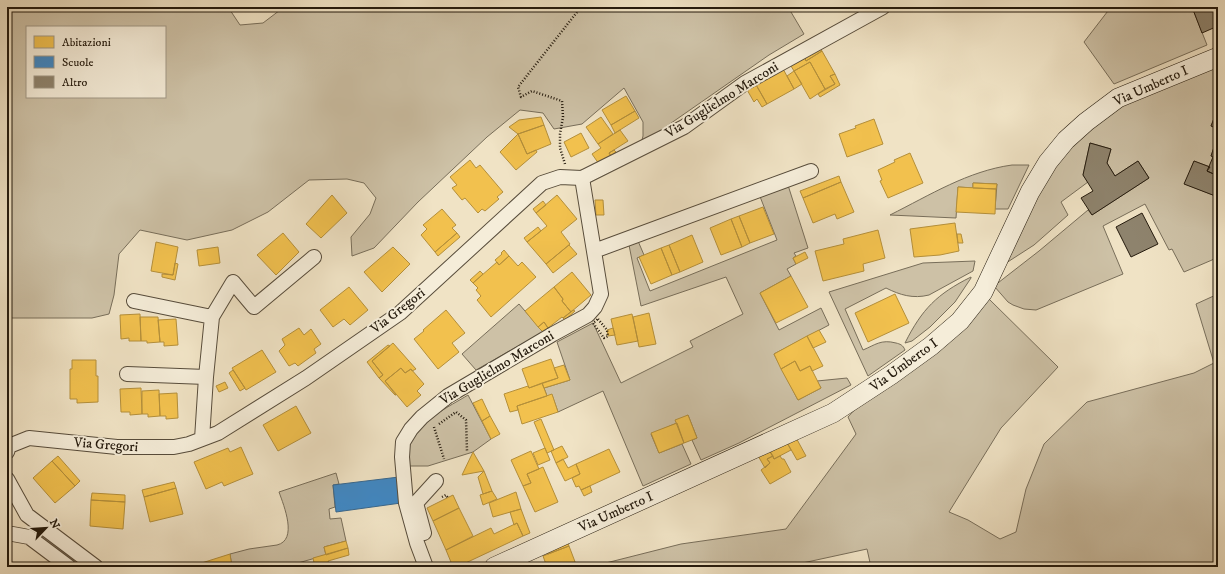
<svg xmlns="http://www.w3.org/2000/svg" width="1225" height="574" viewBox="0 0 1225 574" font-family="'IM FELL DW Pica',serif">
	<rect width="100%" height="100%" fill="#f0e3c5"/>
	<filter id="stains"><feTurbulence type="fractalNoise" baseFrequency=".005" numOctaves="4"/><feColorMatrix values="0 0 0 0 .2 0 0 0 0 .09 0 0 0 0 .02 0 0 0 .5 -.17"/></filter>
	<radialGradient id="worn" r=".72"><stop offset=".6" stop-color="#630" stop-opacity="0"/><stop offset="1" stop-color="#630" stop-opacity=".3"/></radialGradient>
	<path fill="#cdc1a6" stroke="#786e5a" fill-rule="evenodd" d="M7 7H228L240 25 263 23 284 7H788L804 34 769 55 641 144 643 136V122L624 88 582 124 554 129 543 113 520 110 487 137 418 202 374 248 352 256 351 237 370 214 376 198 364 183 347 179 309 180 268 212 232 230 187 240 140 230 119 254 114 295 109 314 92 318H7ZM27 27H165V97H27Z
		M1111 7H1192L1207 45 1114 84 1084 42Z
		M1218 66V117L1215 116 1211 126 1218 129V137L1211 156 1213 157 1210 167 1194 161 1185 184 1218 197V256L1212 260 1184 272 1172 249 1169 250 1145 204 1103 226 1123 274 1036 310 1024 309 1013 305 1008 302 994 286 1039 251 1088 210 1092 215 1149 178 1138 161 1115 176 1107 163 1111 149 1090 143 1083 175 1088 182 1061 202 1068 215 1034 245 1003 265 1059 155 1108 111Z
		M1012 165H1029L1008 209H995L997 184 973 183V188L958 187 956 218 890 215C930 195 968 171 1012 165Z
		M787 182 808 248 794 253 796 256 793 258 796 264 787 269 791 276 760 293 779 330 821 308 829 325 774 354 798 400 821 388 817 381 847 378 851 385 739 443 701 460 692 440 697 438 688 415 677 423 651 434 659 453 682 444 691 464 643 486 603 391 558 412 552 395 547 396 544 388 570 380 557 342 593 323 621 383 693 347 690 341 743 314 726 277 641 306 629 245 638 241 644 255 637 258 650 291 777 240 759 194Z
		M975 261 973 271 929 295C913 299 900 295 886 288L845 309 863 350C875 345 881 339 896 343 900 344 903 345 905 350L868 376 829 292 923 263Z
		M971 277V278L955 302 930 327 912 341 905 343C922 309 937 294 971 277Z
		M1218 294V567H871L867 549 784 567H590L681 544 786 529 856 434 848 417 866 397 989 299 1058 367 1001 428 949 512 968 520 1000 539 1016 532 1026 489 1044 444 1087 402 1194 373 1214 363 1196 304Z
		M519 304 543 332 476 370 462 354Z
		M468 395 491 439 473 452 428 466H408C408 459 407 450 409 444 413 424 452 405 468 395Z
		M336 473 339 484 333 485 335 507 329 509 330 519 341 518 346 541 324 547 326 555 284 567H232L230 554 249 549 277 545C298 540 284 506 279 492Z"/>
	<path fill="#f2c14e" stroke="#b48f3a" d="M819 47 822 51 806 61 804 56Z
		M822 51 835 74 830 76 835 84 825 89 810 62 794 71 791 66 805 58 806 61Z
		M810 62 825 89 810 99 794 71Z
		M782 67 794 89 767 104 755 83Z
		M794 71 802 84 794 89 787 76Z
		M835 74 840 85 820 97 818 94 835 84 830 76Z
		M755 83 767 104 762 107 757 99 754 102 746 88Z
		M626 96 635 111 611 125 602 110Z
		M635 111 639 118 615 133 611 125Z
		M541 117 544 125 518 134 509 127 519 120Z
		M601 117 613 134 598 144 586 127Z
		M874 119 883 144 847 157 839 134 856 128 855 126Z
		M544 125 551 144 527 154 518 134Z
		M620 130 628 141 609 153 611 156 599 164 592 154 601 148 598 144Z
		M581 133 589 148 571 157 564 142Z
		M518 134 527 154 536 150 537 152 516 170 500 152Z
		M614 150 616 152 611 156 609 153Z
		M910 153 923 183 888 198 880 181 882 180 878 170 895 162 894 160Z
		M470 160 476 168 480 165 503 192 497 197 499 199 485 211 482 209 478 213 465 198 462 200 452 188 457 185 450 177Z
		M839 176 841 182 803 198 800 191Z
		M841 182 854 212 837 219 835 214 813 223 803 198Z
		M973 183 997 184 996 189 973 188Z
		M958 187 996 189 995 214 956 212Z
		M332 195 347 213 321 238 306 224Z
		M557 195 577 219 561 232 570 244 546 264 527 242 547 226 536 213Z
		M595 200H603L604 215H596Z
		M543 201 546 205 536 213 533 209Z
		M763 207 774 234 750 243 739 216Z
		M442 209 456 225 452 228 457 233 435 252 421 235 427 229 423 225Z
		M739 216 750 243 742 247 731 219Z
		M731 219 742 247 721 255 710 228Z
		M955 223 959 251 940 255 914 257 910 229Z
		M538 227 541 231 527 242 524 238Z
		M878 230 885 258 863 264 864 271 823 281 815 251 844 244 843 239Z
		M283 233 299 252 276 275 257 255Z
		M457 233 460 237 438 256 435 252Z
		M957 234H961L963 243H958Z
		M692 235 703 262 680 272 669 245Z
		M156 242 178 247 173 275 151 271Z
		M569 245 577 254 553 273 546 264Z
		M669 245 680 272 672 275 661 248Z
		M218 247 220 263 199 266 197 250Z
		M393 247 410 264 382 292 364 272Z
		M661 248 672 275 651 284 639 257Z
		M504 250 509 256 499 265 495 260 502 254 501 253Z
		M805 252 808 258 796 264 793 258Z
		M509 256 518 266 522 262 536 277 491 317 477 300 481 296 476 290 478 288 473 283 497 262 499 265Z
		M175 263 178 264 175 280 162 277V274L173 275Z
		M480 271 483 274 473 283 470 280Z
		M572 272 591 295 571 312 562 301 563 299 554 287Z
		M791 276 808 307 776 323 760 293Z
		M349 287 368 310 350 325 344 319 333 327 320 310Z
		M554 287 563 299 562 301 571 312 563 318 562 317 548 328 544 322 538 327 525 311Z
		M895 294 909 323 868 342 855 313Z
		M446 310 465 333 452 343 459 352 438 369 414 339 424 331 423 330Z
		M573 310 575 311 565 320 563 318Z
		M649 313 656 344 639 347 633 317Z
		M140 314 141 341H129V338L121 339 120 315Z
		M632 314 638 341 617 345 611 319Z
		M140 317H158L160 342 147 343V341H141Z
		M176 319 178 345 164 346V342H160L158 320Z
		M544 322 548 328 543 332 538 327Z
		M299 328 304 335 311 329 321 344 314 349 316 353 298 366 295 363 289 366 279 351 285 345 282 339Z
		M613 328 615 335 608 336 607 330Z
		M819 330 826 342 813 348 807 336Z
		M807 336 823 366 812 371 810 366 800 371 795 361 781 369 774 354Z
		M393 343 416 369 412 371 411 369 405 373 401 368 385 381 396 395H395L379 378 383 375 372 361Z
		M388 345 390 346 372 361 383 375 379 378 367 362Z
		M262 350 276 372 246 390 232 368Z
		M551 359 558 378 529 388 522 369Z
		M72 360H96V376H98V402L77 403V399H70V369H72Z
		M795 361 800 371 810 366 821 388 798 400 781 369Z
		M564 365 570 380 544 388 542 383 558 378 554 368Z
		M401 368 405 373 411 369 424 384 417 391 421 395 407 407 385 381Z
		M233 370 245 388 240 391 229 373Z
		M225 382 228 388 219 392 216 386Z
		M542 383 547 396 517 406 518 410 510 412 504 394 528 386 529 388Z
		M141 388 142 414 130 415V412H121L120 389Z
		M159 390 160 416 148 417V414H142V391Z
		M177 393 178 418 166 419V416H160L159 394Z
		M552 394 558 412 522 424 517 406Z
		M482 399 490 416 482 421 473 403Z
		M296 406 311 433 278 451 263 425Z
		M688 415 697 438 684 443 675 420Z
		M490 416 500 434 491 439 482 421Z
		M541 419 554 450 547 453 534 422Z
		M677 423 684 443 659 453 651 433Z
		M794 434 806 456 797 460 785 439Z
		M785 439 791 450 774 459 768 448Z
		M562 446 568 457 556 463 551 451Z
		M241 447 253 474 224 486 222 482 206 489 194 462 228 448 230 452Z
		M545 448 550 460 538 465 533 453Z
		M768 448 773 456 767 459 770 463 765 468 757 454Z
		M609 449 620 472 581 490 579 486 576 487 572 478 580 474 576 464Z
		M531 451 539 469 527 474 531 483 523 486 511 460Z
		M473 452 484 471 462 475Z
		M58 456 80 481 75 486 52 461Z
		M773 456 774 459 780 456 782 459H784L791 472 770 484 761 470 770 463 767 459Z
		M563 459 568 468 576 464 580 474 565 481 556 463Z
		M52 461 75 486 55 503 33 478Z
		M543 467 558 502 535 512 523 486 531 483 527 474Z
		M484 471 492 491 483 494 478 477Z
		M174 482 176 488 144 497 142 490Z
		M590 486 592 492 584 496 581 490Z
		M176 488 183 514 150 522 144 497Z
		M492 491 497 499 483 505 480 495Z
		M516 492 521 509 493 517 489 503Z
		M92 493 125 495V502L91 500Z
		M453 495 459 508 433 521 427 508Z
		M91 500 125 502 123 529 90 526Z
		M459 508 473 536 446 550 433 521Z
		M521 509 530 533 523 536 517 523 514 525 510 512Z
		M517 523 523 536 457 567H453L446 550 491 528 494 534Z
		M565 536 569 546 548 554 543 544Z
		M346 541 348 548 326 555 324 547Z
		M569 546 577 567H547L543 556Z
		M348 548 349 555 328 561 330 567H315L313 558Z
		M230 554 232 567H189Z"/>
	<path fill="#3f88c5" stroke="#37678e" d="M399 477 401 503 336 512 333 485Z"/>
	<path fill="#8e836d" stroke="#241a0d" d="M1192 7H1218V26L1202 33Z
		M1215 116 1218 117V129L1211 126Z
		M1217 138H1218V159L1211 156Z
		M1090 143 1111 149 1107 163 1115 176 1138 161 1149 178 1092 215 1081 198 1093 191 1083 175Z
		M1213 157 1218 159V176L1207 171Z
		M1194 161 1210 167 1207 171 1218 176V197L1184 184Z
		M1142 213 1158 244 1131 257 1116 227Z"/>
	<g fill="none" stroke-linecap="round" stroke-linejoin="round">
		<defs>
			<path id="minor" d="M582 178 684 127 745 83 883 7
				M594 251 811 171
				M134 301 212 317
				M127 374 206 377
				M202 439 206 377 212 317 233 282 254 307 314 257
				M7 452 9 446 29 438 117 447H174L189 444 218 433 306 378 400 313 542 183 560 177 582 178
				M7 479 27 515 96 567
				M7 533 29 537 69 567
				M424 533 416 503 436 481
				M426 567 417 543 406 503 402 457 403 442 411 429 422 417 448 396 553 334 588 315 595 307 601 294 582 178"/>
			<path id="secondary" d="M494 567 833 413 891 375 931 346 960 321 983 292 1030 192 1048 162 1066 140 1086 122 1118 98 1218 57"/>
		</defs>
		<use href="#minor" stroke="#574c3b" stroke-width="16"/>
		<use href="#secondary" stroke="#241a0d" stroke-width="20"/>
		<path stroke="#241a0d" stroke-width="2.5" stroke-dasharray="1 2" stroke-linecap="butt" d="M565 164 560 148V134L563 117 562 101 532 91 521 97 518 87 581 7
			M598 319 607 330 608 336 604 338 593 323Z
			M439 424 456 412 466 420 467 451
			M434 427 444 459
			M442 497 446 495 448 498"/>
		<use href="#minor" stroke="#f5edd9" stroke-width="14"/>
		<use href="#secondary" stroke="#f5edd9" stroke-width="19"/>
	</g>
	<g text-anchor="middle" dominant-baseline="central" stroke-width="4" stroke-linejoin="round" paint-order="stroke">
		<g font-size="14" fill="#241a0d" stroke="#f5edd9">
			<text transform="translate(1151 86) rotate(-24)">Via Umberto I</text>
			<text transform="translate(722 100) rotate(-32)">Via Guglielmo Marconi</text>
			<text transform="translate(398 311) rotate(-38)">Via Gregori</text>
			<text transform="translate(904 365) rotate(-36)">Via Umberto I</text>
			<text transform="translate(497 368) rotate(-31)">Via Guglielmo Marconi</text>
			<text transform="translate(106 445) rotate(4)">Via Gregori</text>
			<text transform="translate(616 512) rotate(-24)">Via Umberto I</text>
		</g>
	</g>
	<rect width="1225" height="574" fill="none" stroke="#f0e3c5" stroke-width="24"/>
	<rect x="8" y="8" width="1209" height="558" fill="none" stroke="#241a0d" stroke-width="2"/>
	<rect x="12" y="12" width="1201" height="550" fill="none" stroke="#241a0d"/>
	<rect x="26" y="26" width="140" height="72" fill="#f5edd9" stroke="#a19987"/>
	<rect x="34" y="36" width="20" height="12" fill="#f2c14e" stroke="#a19987"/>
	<text x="62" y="46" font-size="12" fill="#241a0d">Abitazioni</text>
	<rect x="34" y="56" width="20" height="12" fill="#3f88c5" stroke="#a19987"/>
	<text x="62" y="66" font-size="12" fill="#241a0d">Scuole</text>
	<rect x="34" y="76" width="20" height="12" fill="#8e836d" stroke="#a19987"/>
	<text x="62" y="86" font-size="12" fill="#241a0d">Altro</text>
	<g transform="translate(46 528) rotate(65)" stroke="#f5edd9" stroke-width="3" paint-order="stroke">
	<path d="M0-3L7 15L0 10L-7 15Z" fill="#241a0d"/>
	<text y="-6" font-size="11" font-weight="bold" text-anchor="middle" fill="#241a0d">N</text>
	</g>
	<rect width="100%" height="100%" filter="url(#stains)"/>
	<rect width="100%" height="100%" fill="url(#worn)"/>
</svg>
